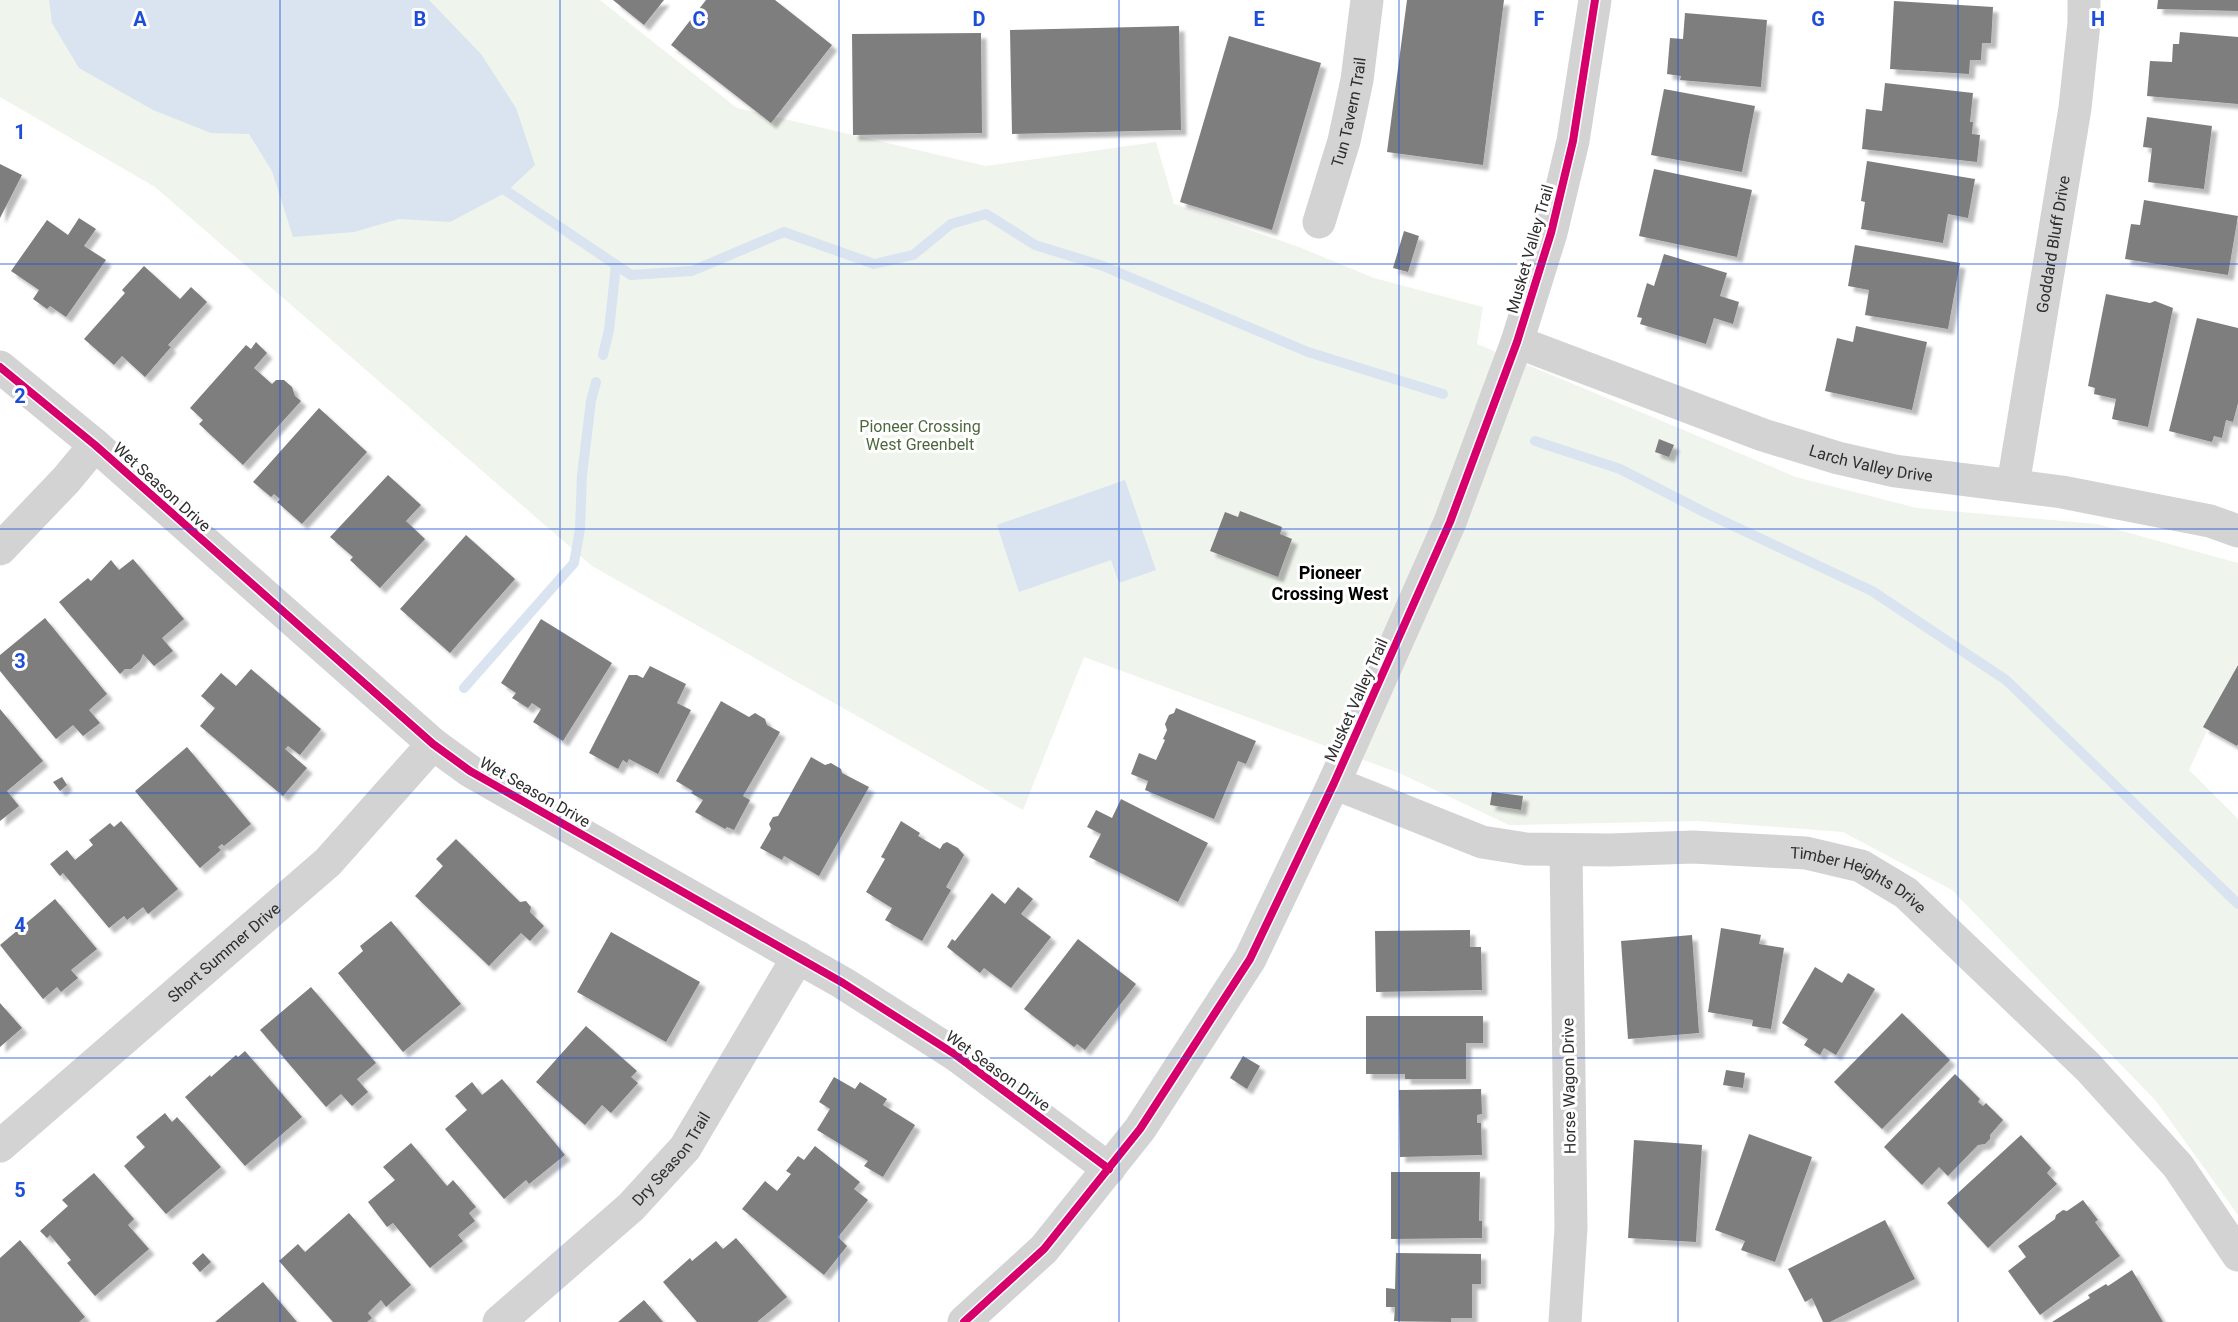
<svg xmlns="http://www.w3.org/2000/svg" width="2238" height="1322" viewBox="0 0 2238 1322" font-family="Roboto,sans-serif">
	<defs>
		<filter id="shadow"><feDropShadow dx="5.5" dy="5.5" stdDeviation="1.5" flood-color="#0004"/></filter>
	</defs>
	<rect width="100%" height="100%" fill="#fff"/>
	<path fill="#eff4ec" d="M0 0H600L737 108 986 166 1156 142 1174 204 1299 247 1374 278 1483 307 1477 344 1796 477 1917 508 2097 524 2238 563V663L2189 770 2238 819V1215L2156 1101 1952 890 1843 832 1698 821 1509 825 1399 773 1084 657 1023 810 592 566 155 187 0 97Z"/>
	<path fill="#d9e4f0" d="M49 0H429L481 54 516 108 535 165 505 193 450 222 399 219 354 232 293 237 272 171 249 134 211 133 153 110 79 68 52 23Z
		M1125 480 1156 570 1119 583 1111 560 1019 592 997 525Z"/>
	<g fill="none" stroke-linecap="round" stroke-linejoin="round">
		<path stroke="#d9e4f0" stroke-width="10" d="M496 184 631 275 692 271 784 232 874 264 913 255 951 224 986 214 1035 245 1103 266 1308 352 1443 394
			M603 355 609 330 616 265
			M1535 441 1620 469 1706 513 1872 591 2006 680 2238 904
			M464 688 574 563 580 529 582 475 591 401 596 382"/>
	</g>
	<path fill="#7e7e7e" filter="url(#shadow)" d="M613 0H664L644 25Z
		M706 0H775L832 45 771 123 671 45Z
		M1407 0H1504L1483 165 1387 152Z
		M2158 0H2238V11L2157 9Z
		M1894 1 1993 7 1991 43H1982L1981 60H1970L1969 74 1890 69Z
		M1685 13 1767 20 1761 87 1680 80 1681 76 1667 74 1670 38 1683 39Z
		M1179 26 1181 130 1012 134 1010 30Z
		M2180 32 2238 37V104L2147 96 2150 61 2172 62 2173 44H2179Z
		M981 33 982 133 853 135 852 34Z
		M1229 36 1321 63 1272 230 1180 202Z
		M1885 83 1973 93 1970 122H1973L1972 134 1980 135 1977 162 1862 149 1866 109 1882 111Z
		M1664 89 1755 106 1742 172 1651 155Z
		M2147 117 2212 126 2204 189 2148 182 2152 148 2143 147Z
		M1867 161 1975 179 1968 218 1948 214 1943 243 1861 229 1865 202 1861 201Z
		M0 164 22 175 0 218Z
		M1654 169 1752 190 1737 257 1639 236Z
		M2144 200 2238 216 2228 275 2125 259 2131 224 2140 225Z
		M79 218 96 229 84 246 106 260 66 317 50 306 47 309 33 299 39 290 11 271 47 220 68 235Z
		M1404 231 1419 236 1408 272 1393 268Z
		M1855 245 1960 263 1948 329 1865 315 1869 290 1848 286Z
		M1664 254 1727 273 1720 296 1739 302 1733 324 1714 318 1706 344 1640 324 1642 318 1637 317 1647 283 1654 286Z
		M144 266 180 299 191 287 207 302 168 345 171 347 145 377 122 356 114 365 84 339 125 293 122 290Z
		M2106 294 2150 303 2155 301 2173 308 2148 427 2112 419 2116 399 2094 394 2095 388 2088 386Z
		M2197 318 2238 328V403L2233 422 2226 420 2222 438 2214 436 2212 442 2169 431Z
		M1856 326 1927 342 1912 410 1825 391 1837 338 1853 342Z
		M256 342 267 353 254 368 272 384 276 380H284L292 387 295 396 301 401 243 465 199 424 203 420 190 408 246 345 251 349Z
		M319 408 367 452 302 524 277 502 280 499 274 494 271 497 253 482Z
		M1659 439 1674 445 1669 457 1655 452Z
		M388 475 421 505 406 521 425 539 380 588 350 560 353 557 330 537Z
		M1240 511 1282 527 1280 534 1292 539 1278 577 1210 551 1225 512 1238 517Z
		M466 535 515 579 450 653 400 609Z
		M133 559 184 619 162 638 173 651 154 666 143 654 140 661 131 669H125L120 674 59 602 88 578 91 581 111 560 119 570Z
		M45 618 107 694 89 710 100 723 83 736 73 725 56 739 0 671V655Z
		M541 619 612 663 563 741 533 722 541 709 532 703 528 708 512 698 516 693 501 683Z
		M2238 665V744L2237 746 2203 727Z
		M650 666 686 684 677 703 691 710 658 774 629 759 627 763 623 760 618 769 589 753 629 675H637L643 678Z
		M251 669 321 729 300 755 288 746 285 749 307 768 283 796 200 726 215 708 201 696 221 673 236 686Z
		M721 701 749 717 755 713 765 719 767 725 780 732 743 796 750 800 734 830 727 827 725 829 695 812 703 800 691 793 693 791 676 781Z
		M1176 708 1256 741 1246 764 1238 761 1214 819 1145 790 1148 781 1131 774 1139 753 1156 760 1165 740 1163 739 1167 730 1165 724 1169 715 1174 713Z
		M0 709 43 761 7 791 19 806 0 821Z
		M187 747 251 824 224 846 222 844 218 847 221 850 200 868 135 791Z
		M811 757 825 765 831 763 841 769 842 773 869 787 819 876 784 856 782 860 760 848 771 829 769 824 773 817 778 816Z
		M62 777 67 785 60 791 53 782Z
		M1492 792 1523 796 1521 810 1490 805Z
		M1121 799 1208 843 1178 902 1089 857 1101 834 1087 827 1096 810 1112 818Z
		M121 821 178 889 148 914 143 907 127 920 124 916 109 928 63 873 60 876 50 864 67 850 75 860 93 845 89 840 110 823 114 827Z
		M901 821 920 833 918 836 940 849 943 844 947 842 958 848 964 855 946 887 951 890 922 941 885 920 892 908 866 892 885 859 881 857Z
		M456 839 520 902 526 901 531 907 530 912 544 926 530 941 521 933 489 966 415 896 443 866 436 859Z
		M1018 887 1033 899 1021 914 1051 937 1011 988 984 968 980 973 947 947 952 939 955 941 992 893 1005 904Z
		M55 899 97 949 71 970 78 978 61 992 57 987 43 999 0 945Z
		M391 921 461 1004 403 1052 338 973 363 951 360 946Z
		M1721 928 1761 935 1759 944 1784 948 1771 1029 1752 1026 1753 1020 1708 1012Z
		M1470 930V947H1481L1482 990 1376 992 1375 931Z
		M611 932 700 982 666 1042 577 992Z
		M1692 935 1699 1033 1628 1039 1621 941Z
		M1078 939 1136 984 1085 1050 1077 1044 1074 1047 1024 1009Z
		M1815 967 1842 983 1848 973 1875 989 1836 1055 1824 1048 1820 1055 1804 1045 1808 1039 1782 1023Z
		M311 987 376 1063 357 1079 368 1092 352 1106 341 1094 326 1107 260 1030Z
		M0 1003 22 1028 0 1047Z
		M1902 1013 1950 1060 1882 1129 1834 1082Z
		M1366 1016H1483V1043H1466V1079H1405V1074H1366Z
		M586 1026 637 1071 631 1077 638 1083 611 1113 602 1105 585 1125 536 1082Z
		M245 1051 302 1117 245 1166 185 1097 210 1075 211 1077 236 1055 238 1057Z
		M1243 1056 1260 1066 1247 1089 1230 1078Z
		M1726 1070 1745 1073 1743 1088 1723 1085Z
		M1955 1074 1980 1099 1978 1102 1983 1106 1986 1103 2003 1120 1990 1135V1139L1985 1144 1978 1145 1948 1176 1939 1167 1922 1185 1884 1147Z
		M834 1077 855 1089 860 1082 887 1099 883 1105 915 1125 883 1177 864 1166 868 1161 817 1130 830 1109 819 1102Z
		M502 1079 565 1155 529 1184 526 1180 504 1199 445 1129 467 1110 455 1096 472 1082 482 1095Z
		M1481 1089 1482 1114 1477 1115V1123H1481L1482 1155 1400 1157 1399 1090Z
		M165 1113 172 1122 177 1117 221 1167 166 1214 124 1166 145 1147 136 1137Z
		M1749 1134 1812 1157 1775 1262 1741 1250 1745 1241 1715 1230Z
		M2021 1135 2051 1168 2047 1173 2057 1184 1988 1248 1947 1203Z
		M1634 1140 1702 1145 1696 1242 1628 1238Z
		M411 1143 447 1186 453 1180 476 1207 469 1213 475 1221 458 1235 463 1241 430 1268 393 1223 387 1227 368 1202 395 1180 383 1167Z
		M815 1146 860 1182 854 1189 868 1200 838 1237 847 1246 824 1275 742 1209 765 1181 777 1191 791 1174 786 1171 798 1156 804 1160Z
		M1391 1172H1480L1479 1221H1482V1238L1391 1239Z
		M94 1173 134 1219 128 1225 149 1249 95 1296 67 1263 71 1260 50 1235 47 1238 40 1231 68 1206 62 1200Z
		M2083 1200 2098 1220 2095 1222 2120 1256 2040 1315 2008 1271 2026 1257 2018 1246 2055 1219 2056 1215 2063 1210 2067 1211Z
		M349 1213 411 1285 386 1307 381 1300 368 1313 372 1318 367 1322H333L279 1261 298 1244 305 1252Z
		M1885 1220 1915 1279 1830 1322H1823L1812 1298 1805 1302 1788 1269Z
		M736 1238 787 1297 757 1322H697L663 1282 690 1258 692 1261 716 1241 723 1249Z
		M20 1240 85 1317 79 1322H0V1258Z
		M203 1253 211 1262 200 1272 192 1263Z
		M1396 1253 1481 1254V1284H1472V1318H1451V1322L1394 1321 1395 1307H1386V1288L1395 1289Z
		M2132 1270 2163 1322H2052L2090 1298 2088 1295 2106 1284 2108 1286Z
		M263 1282 297 1322H215Z
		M644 1300 663 1322H618Z"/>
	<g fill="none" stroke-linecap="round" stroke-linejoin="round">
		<g stroke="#d3d3d3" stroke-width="33">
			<path id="s1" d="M1319 222 1344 141 1357 80 1367 0"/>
			<path id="s2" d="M1517 342 1763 435 1838 458 1895 471 2062 492 2210 521 2238 531"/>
			<path d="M0 367 95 445 433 744 470 771 843 983 956 1055 1109 1169"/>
			<path id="s3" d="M2013 485 2075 108 2084 23V0"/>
			<path d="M0 549 66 480 95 445"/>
			<path id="s4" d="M1334 783 1482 842 1526 849 1610 850 1693 847 1806 853 1861 866 1906 893 2088 1067 2178 1166 2238 1255"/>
			<path id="s5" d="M0 1146 328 862 433 744"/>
			<path id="s6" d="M499 1322 631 1207 685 1148 798 957"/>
			<path d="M964 1322 1044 1249 1140 1129 1250 959 1334 783 1450 522 1517 342 1551 233 1573 141 1595 0"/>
			<path d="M1565 1322 1571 1228 1566 850"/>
		</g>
		<defs>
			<path id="cycleway" d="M0 367 95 445 433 744 470 771 843 983 956 1055 1109 1169
				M964 1322 1044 1249 1140 1129 1250 959 1334 783 1450 522 1517 342 1551 233 1573 141 1595 0"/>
		</defs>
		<use href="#cycleway" stroke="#fff" stroke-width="11"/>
		<use href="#cycleway" stroke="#d6006c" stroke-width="8"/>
	</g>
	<path fill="none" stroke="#1d4ed8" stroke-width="1.5" stroke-opacity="0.55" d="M280 0V1322M560 0V1322M839 0V1322M1119 0V1322M1399 0V1322M1678 0V1322M1958 0V1322M0 264H2238M0 529H2238M0 793H2238M0 1058H2238"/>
	<g text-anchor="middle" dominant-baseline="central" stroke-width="6" stroke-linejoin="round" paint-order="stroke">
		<g font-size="16" fill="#2e2e2e" stroke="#fff">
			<text stroke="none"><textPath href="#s1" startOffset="114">Tun Tavern Trail</textPath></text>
			<text stroke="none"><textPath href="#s3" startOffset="244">Goddard Bluff Drive</textPath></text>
			<text transform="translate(1530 249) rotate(-74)">Musket Valley Trail</text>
			<text stroke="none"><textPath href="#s2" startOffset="375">Larch Valley Drive</textPath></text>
			<text transform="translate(162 487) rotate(42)">Wet Season Drive</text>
			<text transform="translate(1356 700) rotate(-66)">Musket Valley Trail</text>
			<text transform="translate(535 792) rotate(30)">Wet Season Drive</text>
			<text stroke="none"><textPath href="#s4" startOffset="543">Timber Heights Drive</textPath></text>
			<text stroke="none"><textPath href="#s5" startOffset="296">Short Summer Drive</textPath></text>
			<text transform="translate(998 1071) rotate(36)">Wet Season Drive</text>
			<text transform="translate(1569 1086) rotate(-91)">Horse Wagon Drive</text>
			<text stroke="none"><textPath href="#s6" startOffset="238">Dry Season Trail</textPath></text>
		</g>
		<g font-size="16" fill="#4c683d" stroke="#fff">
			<text x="920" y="426">Pioneer Crossing<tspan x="920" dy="18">West Greenbelt</tspan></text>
		</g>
		<g font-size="18" font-weight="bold" fill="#000" stroke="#fff">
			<text x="1330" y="572">Pioneer<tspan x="1330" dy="21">Crossing West</tspan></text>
		</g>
	</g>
	<g font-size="20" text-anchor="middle" font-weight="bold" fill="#1d4ed8" stroke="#fff" stroke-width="6" stroke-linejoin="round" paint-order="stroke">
		<text x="140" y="26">A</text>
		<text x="420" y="26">B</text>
		<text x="699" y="26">C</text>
		<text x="979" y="26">D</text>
		<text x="1259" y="26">E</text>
		<text x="1539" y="26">F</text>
		<text x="1818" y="26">G</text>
		<text x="2098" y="26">H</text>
		<text x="20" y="139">1</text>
		<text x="20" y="403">2</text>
		<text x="20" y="668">3</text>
		<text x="20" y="932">4</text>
		<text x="20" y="1197">5</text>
	</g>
</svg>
